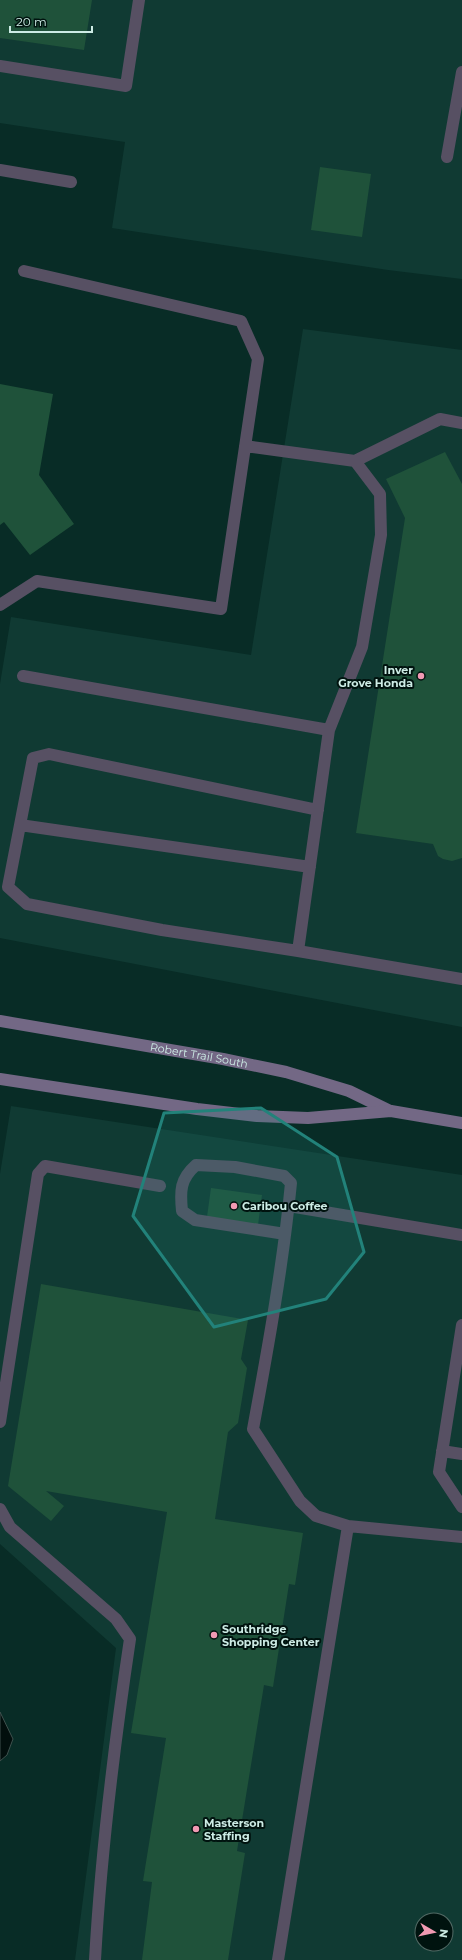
<svg xmlns="http://www.w3.org/2000/svg" width="462" height="1960" viewBox="0 0 462 1960" font-family="Montserrat,sans-serif">
	<rect width="100%" height="100%" fill="#082c26"/>
	<path fill="#103a33" fill-rule="evenodd" d="M0 0H462V279L388 270 112 228 125 142 0 123Z
		M303 329 462 350V1027L0 938V684L11 617 251 655Z
		M11 1106 462 1175V1960H75L116 1648 0 1544V1174ZM422 1920H446V1944H422Z"/>
	<path fill="#020f0d" stroke="#3f514e" d="M0 1712 13 1739 7 1755 0 1761Z"/>
	<path fill="#1f523a" d="M0 0H92L84 50 0 38Z
		M320 167 371 174 362 237 311 230Z
		M0 384 53 394 39 475 74 524 30 555 4 522 0 525Z
		M445 452 462 484V858L452 861 443 859 438 856 433 844 356 833 405 518 386 479Z
		M211 1188 262 1195 258 1225 207 1217Z
		M41 1284 248 1320 241 1359 247 1368 238 1423 228 1432 215 1519 303 1533 295 1585 289 1584 273 1687 264 1685 237 1851 245 1853 228 1960H142L152 1882 143 1881 166 1738 131 1733 167 1512 46 1491 64 1506 51 1521 8 1486Z"/>
	<g fill="none" stroke-linecap="round" stroke-linejoin="round">
		<path stroke="#575063" stroke-width="12" d="M0 66 126 86 139 0
			M447 157 462 72
			M0 170 71 182
			M245 446 355 461 440 419 462 423
			M355 461 380 494 381 535 362 647 329 730 298 951 462 979
			M0 605 37 581 221 609 258 359 241 321 24 271
			M23 676 329 730
			M20 825 310 867
			M298 951 162 930 27 904 8 887 33 758 49 754 318 810
			M289 1206 462 1235
			M462 1325 439 1472 462 1507
			M0 1422 38 1174 45 1166 160 1186
			M442 1451 462 1454
			M0 1509 10 1527 116 1619 130 1639C114 1746 101 1852 95 1960
			M348 1526 462 1537
			M278 1960 348 1526 316 1516 300 1501 253 1429C268 1348 283 1265 291 1183L284 1176 235 1167 196 1165C180 1179 180 1191 182 1211L195 1220 285 1234"/>
		<g stroke="#736885" stroke-width="12">
			<path id="s1" d="M0 1021 223 1059 286 1072 349 1091 390 1111"/>
			<path d="M0 1079 197 1109 257 1116 308 1118 391 1111 462 1123"/>
		</g>
	</g>
	<path fill="#22827a" fill-opacity="0.2" stroke="#22827a" stroke-width="3" stroke-linejoin="round" d="M261 1108 337 1157 364 1252 326 1299 214 1327 133 1216 164 1113Z"/>
	<g fill="#f19ab3" stroke="#00130f" stroke-width="1.5">
		<circle cx="421" cy="676" r="4"/>
		<circle cx="234" cy="1206" r="4"/>
		<circle cx="214" cy="1635" r="4"/>
		<circle cx="196" cy="1829" r="4"/>
	</g>
	<g text-anchor="middle" dominant-baseline="central" stroke-width="4" stroke-linejoin="round" paint-order="stroke">
		<g font-size="11" font-weight="bold" fill="#cdece5" stroke="#00130f" text-anchor="start">
			<text x="413" y="670" text-anchor="end">Inver<tspan x="413" dy="13">Grove Honda</tspan></text>
			<text x="242" y="1206">Caribou Coffee</text>
			<text x="222" y="1629">Southridge<tspan x="222" dy="13">Shopping Center</tspan></text>
			<text x="204" y="1823">Masterson<tspan x="204" dy="13">Staffing</tspan></text>
		</g>
		<g font-size="11" fill="#cdece5" stroke="#00130f">
			<text stroke="none"><textPath href="#s1" startOffset="202">Robert Trail South</textPath></text>
		</g>
	</g>
	<g transform="translate(434 1932) rotate(99)"><circle r="19" fill="#00130f" stroke="#526a65"/>
	<path d="M0-3L7 15L0 10L-7 15Z" fill="#f19ab3"/>
	<text y="-6" font-size="11" font-weight="bold" text-anchor="middle" fill="#cdece5">N</text>
	</g>
	<path d="M10 26v6h82v-6" fill="none" stroke="#cdece5" stroke-width="2"/>
	<text x="16" y="26" font-size="12" fill="#cdece5" stroke="#00130f" stroke-width="3" paint-order="stroke">20 m</text>
</svg>
